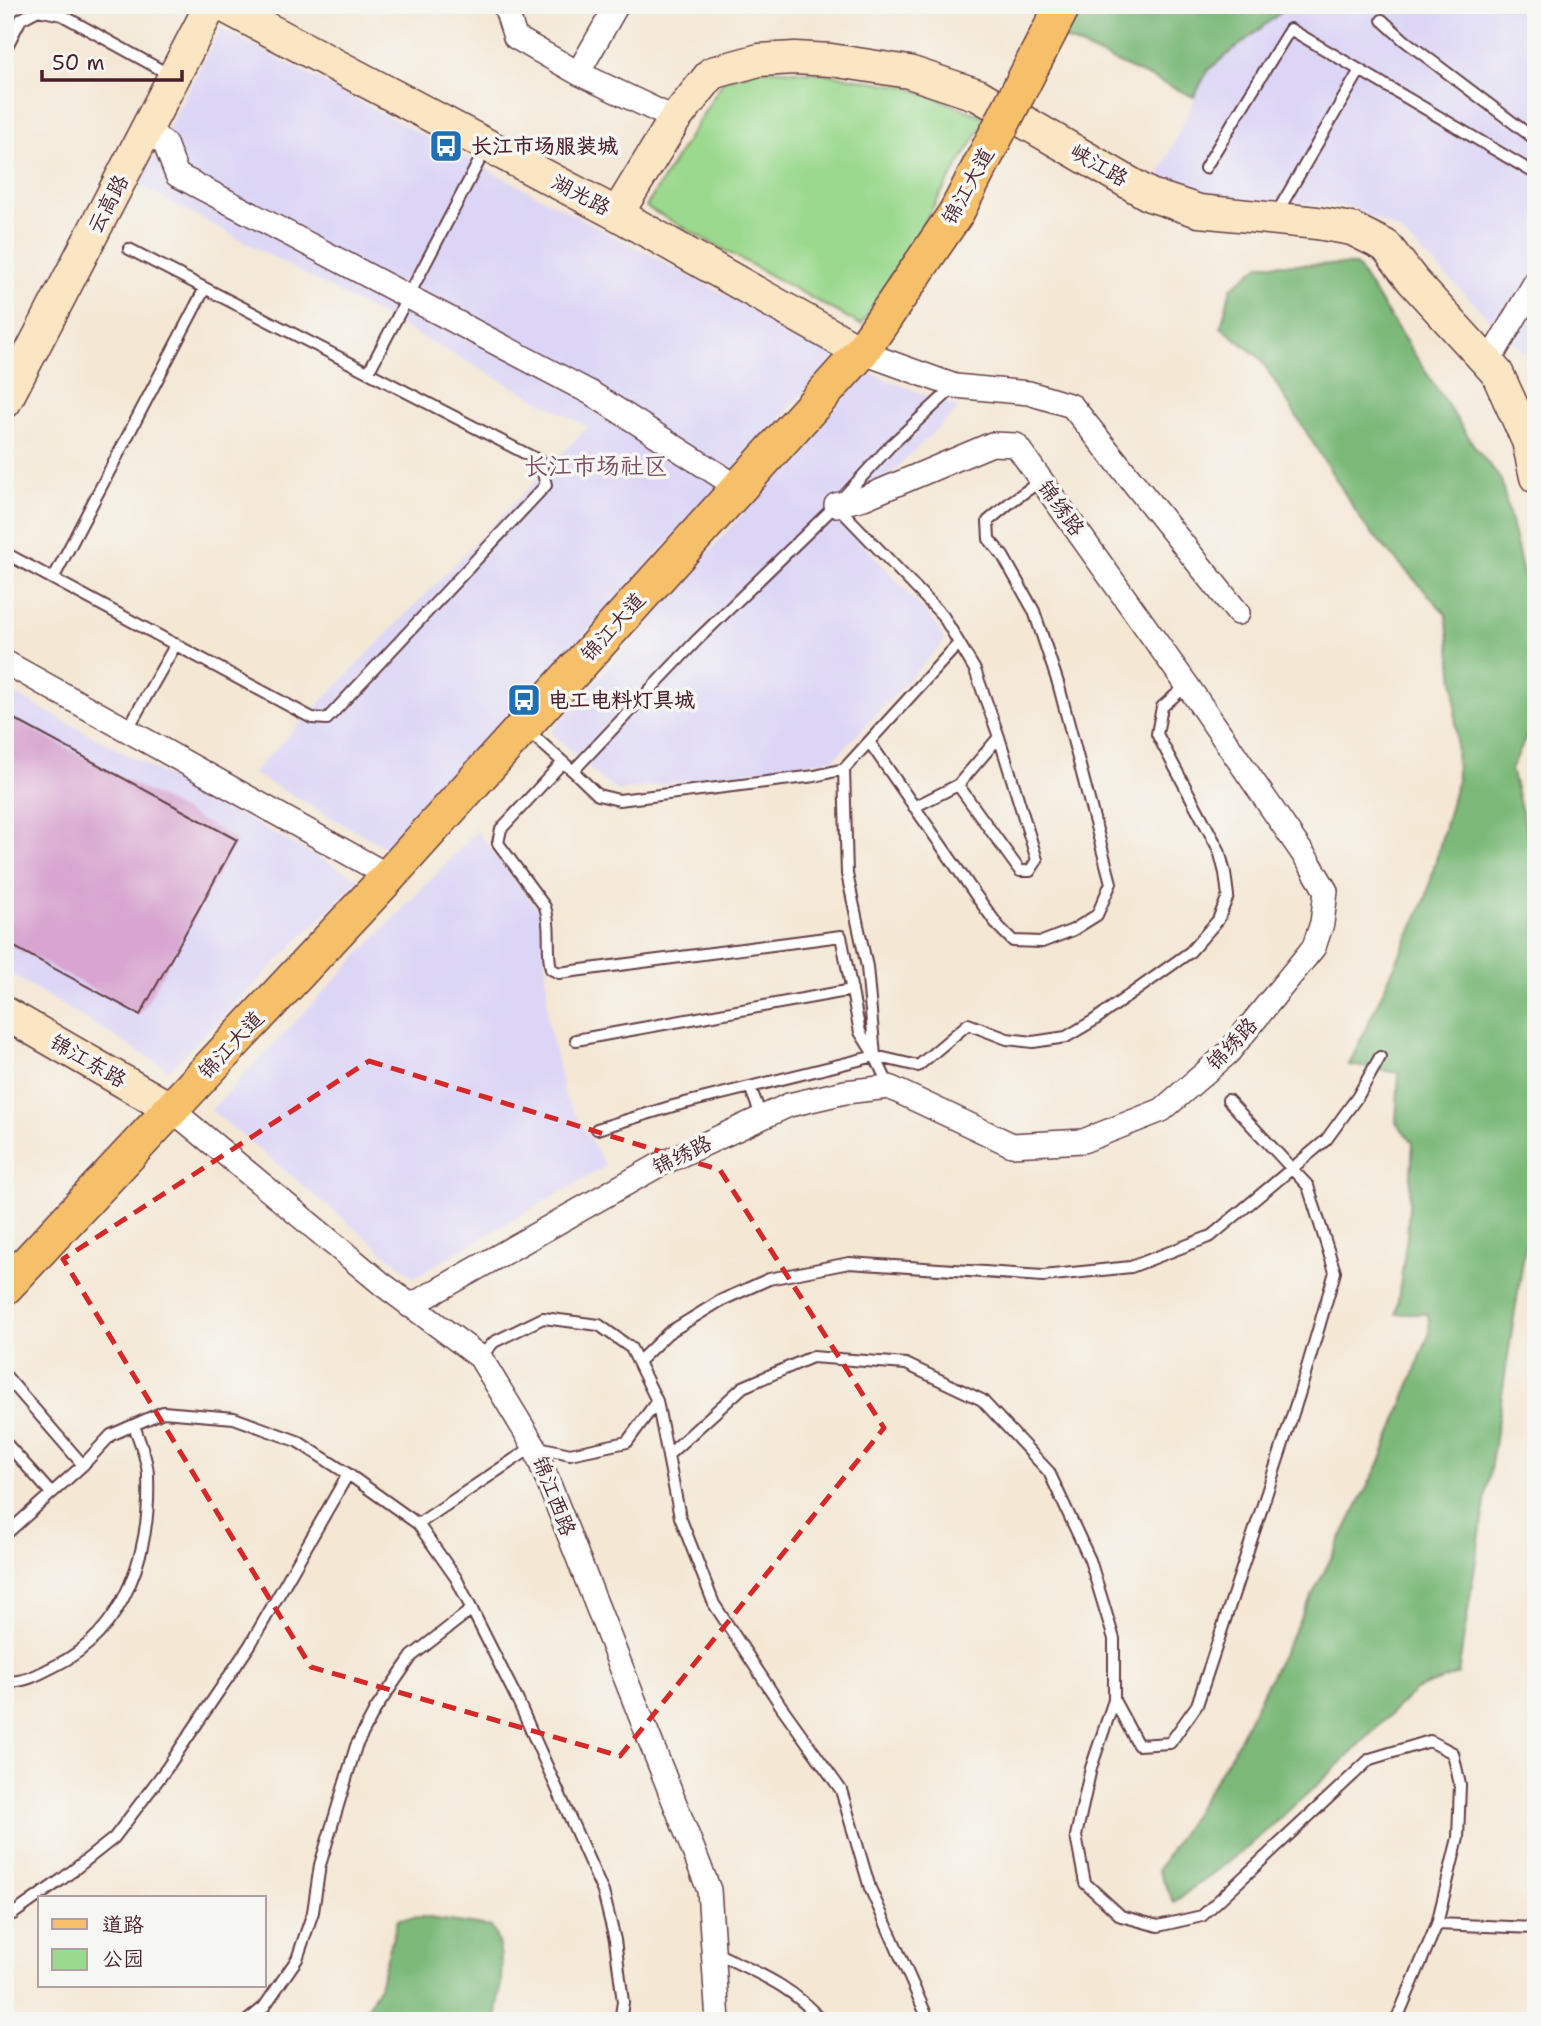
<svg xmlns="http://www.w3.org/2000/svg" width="1541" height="2026" viewBox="0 0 1541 2026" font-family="'Shantell Sans','LXGW WenKai TC',sans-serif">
	<rect width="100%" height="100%" fill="#f6f6f2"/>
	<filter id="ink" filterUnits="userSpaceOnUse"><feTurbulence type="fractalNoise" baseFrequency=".0143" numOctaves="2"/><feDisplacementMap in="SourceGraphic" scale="14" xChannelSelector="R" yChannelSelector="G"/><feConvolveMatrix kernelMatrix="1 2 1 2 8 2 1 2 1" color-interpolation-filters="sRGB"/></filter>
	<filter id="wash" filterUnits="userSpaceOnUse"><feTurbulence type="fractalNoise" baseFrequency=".00686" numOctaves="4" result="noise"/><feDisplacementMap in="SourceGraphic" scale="28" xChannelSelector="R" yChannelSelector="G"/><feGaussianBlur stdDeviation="1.57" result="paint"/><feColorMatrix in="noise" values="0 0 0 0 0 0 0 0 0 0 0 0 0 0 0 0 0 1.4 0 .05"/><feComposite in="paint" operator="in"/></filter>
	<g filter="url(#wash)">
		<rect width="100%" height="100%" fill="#f4e7d4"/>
		<path fill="#dcd5f6" d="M1290 5H1536V364L1400 231 1347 206 1253 201 1189 193 1158 177 1208 70Z
			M220 28 838 354 390 850 252 773 588 427 139 185Z
			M867 372 959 408 842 520 937 625 945 641 834 759 618 791 602 780 551 732Z
			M5 689 359 879 169 1070 5 970Z
			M477 831 544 917 548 1021 565 1097 606 1166 414 1277 211 1110Z"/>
		<path fill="#9bd98e" stroke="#727c5c" stroke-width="2" d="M765 69 821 73 907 87 987 118 861 325 646 207 724 80Z"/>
		<path fill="#7cb979" stroke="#636c52" stroke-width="2" d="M1079 5H1113L1144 12 1189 5H1290L1208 70 1194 97 1060 37Z
			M1261 264 1356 265 1475 447 1501 480 1536 627V718L1511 769 1536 867V1178L1458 1674 1415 1690 1340 1764 1248 1847 1174 1902 1158 1870 1233 1751 1380 1462 1430 1332 1428 1314H1396L1407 1237 1413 1143 1396 1122 1399 1073 1349 1065 1426 898 1457 781 1455 689 1446 614 1365 526 1260 358 1221 327 1231 288Z
			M422 1917 491 1927C508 1953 500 1991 496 2021H361L379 1986 398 1919Z"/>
		<g id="blocks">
			<path fill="#d8a5d0" d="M5 714 237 840 140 1015 5 942Z"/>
		</g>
	</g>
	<g filter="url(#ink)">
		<use href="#blocks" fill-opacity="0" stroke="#643d44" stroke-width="2"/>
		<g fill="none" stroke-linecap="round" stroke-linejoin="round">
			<defs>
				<path id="lane" d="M1382 20 1404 40 1536 140
					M5 50 21 19 38 10 62 15 172 76
					M1205 168 1290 29 1536 174
					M1275 216 1360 70
					M369 371 486 148
					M836 505 943 616 975 670 999 737 1037 860 1030 871H1020L958 785
					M5 553 312 718 327 719 546 485 540 461 129 249
					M53 579 205 288
					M127 730 176 644
					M528 731 573 771 697 640 836 505 890 446 955 386
					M870 743 977 897 999 927 1013 941 1042 942 1073 930 1097 915 1111 883 1058 683 1034 611 1003 556 989 539 988 521 1012 501 1042 480
					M563 762 501 829 498 843 545 907C552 927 546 948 551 969L559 973 574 971 841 936 860 1032 875 1056
					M844 769 847 874 867 967 875 1056 889 1086
					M573 771 598 795 619 800 815 776 844 769 959 643
					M914 807 958 785 999 737
					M576 1040 852 990
					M750 1087 762 1118
					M597 1129 673 1106 875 1056 918 1066 968 1024 1007 1039 1033 1042 1066 1037 1093 1021 1190 952 1218 920 1228 896 1225 873 1219 850 1157 734 1162 707 1187 685
					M480 1357 494 1342 543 1318 599 1325 631 1348 657 1401 680 1517 714 1604 781 1706 841 1790 870 1888 929 2021
					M638 1362 668 1333 720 1301 769 1279 849 1263 1043 1276 1131 1267 1211 1236 1326 1140 1358 1096 1380 1057
					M5 1375 83 1465
					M5 1442 50 1492
					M668 1455 743 1387 812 1357 906 1364 982 1400 1049 1472 1090 1560 1114 1639V1700L1091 1768 1076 1836 1085 1883 1121 1916 1158 1926 1202 1916 1370 1759 1430 1741 1453 1753 1460 1785 1458 1838 1437 1924 1396 2021
					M418 1524 534 1446 570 1454 627 1442 657 1401
					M5 1535 83 1465 111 1435 163 1412 234 1418 297 1441 348 1474 418 1524 456 1578 518 1701 603 1892 615 1940 623 2002 620 2021
					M5 1682C27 1682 36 1675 55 1666 126 1631 151 1551 148 1476 148 1460 139 1441 134 1425
					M1114 1700 1138 1745 1170 1743 1197 1705 1299 1395 1335 1272 1308 1186 1228 1100
					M5 1916 13 1914 61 1880 114 1838 167 1768 250 1645 348 1474
					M1437 1924 1536 1928
					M714 1952C753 1971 794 1986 821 2021
					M247 2021 264 2007 297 1959 313 1912 320 1865 356 1746 375 1710 412 1656 472 1609"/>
				<path id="street" d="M510 5 507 12 515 37 578 73 675 119
					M578 73 617 5
					M147 130 165 144 177 175 591 393 739 488
					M861 352 955 386 1029 393 1072 406 1238 613
					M1488 363 1536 281
					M5 662 389 876
					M171 1109 382 1284 480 1357 534 1446 709 1890 718 2021
					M410 1306 659 1165 789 1105 845 1092 889 1087 1012 1145 1083 1141 1162 1110 1228 1053 1314 947 1322 923 1326 891 1310 864 1187 685 1016 445 992 444 864 498 836 505"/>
				<path id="secondary" d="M222 5 617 214 861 352
					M617 214 675 119 712 73 759 60 795 58 831 60 909 72 978 95 1150 195 1199 211 1317 223 1352 229 1386 246 1413 281 1497 373 1528 441 1536 477
					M5 402 211 5
					M5 1013 171 1109"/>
				<path id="primary" d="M5 1287 389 876 861 352 956 213"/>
			</defs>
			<use href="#lane" stroke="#643d44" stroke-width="14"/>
			<use href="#street" stroke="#643d44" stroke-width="26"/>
			<use href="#secondary" stroke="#643d44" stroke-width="35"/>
			<use href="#primary" stroke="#643d44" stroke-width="38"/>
			<use href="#lane" stroke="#fff" stroke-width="10"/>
			<use href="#street" stroke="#fff" stroke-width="23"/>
			<use href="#secondary" stroke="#fbe6c4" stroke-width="32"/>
			<use href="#primary" stroke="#f6c06b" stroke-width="35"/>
			<defs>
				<path id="primary-bridge" d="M956 213 1063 5"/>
			</defs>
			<use href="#primary-bridge" stroke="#643d44" stroke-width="38" stroke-linecap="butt"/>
			<use href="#primary-bridge" stroke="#f6c06b" stroke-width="35"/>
		</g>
	</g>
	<path fill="none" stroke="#d62828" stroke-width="5" stroke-dasharray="14 9" stroke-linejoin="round" d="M369 1061 720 1170 884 1428 620 1756 311 1667 63 1259Z"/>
	<defs>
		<symbol id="bus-square" viewBox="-11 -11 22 22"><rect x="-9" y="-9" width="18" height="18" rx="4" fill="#1f6fb2" stroke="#f6f6f2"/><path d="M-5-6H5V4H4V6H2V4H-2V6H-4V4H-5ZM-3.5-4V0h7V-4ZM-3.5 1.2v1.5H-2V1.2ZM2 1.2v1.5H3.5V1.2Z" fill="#fff"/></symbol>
	</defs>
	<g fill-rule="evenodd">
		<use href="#bus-square" x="427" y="127" width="38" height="38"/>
		<use href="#bus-square" x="505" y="681" width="38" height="38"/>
	</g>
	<g text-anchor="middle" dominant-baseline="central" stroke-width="7" stroke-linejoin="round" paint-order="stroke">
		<g font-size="21" font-weight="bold" fill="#4a1f2b" stroke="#f6f6f2" text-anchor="start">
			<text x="471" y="146">长江市场服装城</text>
			<text x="548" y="700">电工电料灯具城</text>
		</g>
		<g font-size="21" fill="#4a1f2b" stroke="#f6f6f2">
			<text transform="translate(1099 165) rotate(30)">峡江路</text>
			<text transform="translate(968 186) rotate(-61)">锦江大道</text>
			<text transform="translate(581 195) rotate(28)">湖光路</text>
			<text transform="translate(108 204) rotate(-62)">云高路</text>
			<text transform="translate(1061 508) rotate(54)">锦绣路</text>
			<text transform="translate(613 627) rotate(-48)">锦江大道</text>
			<text transform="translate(1232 1044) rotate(-47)">锦绣路</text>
			<text transform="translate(231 1045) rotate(-47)">锦江大道</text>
			<text transform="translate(88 1061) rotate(30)">锦江东路</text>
			<text transform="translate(682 1155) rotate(-26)">锦绣路</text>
			<text transform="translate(554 1496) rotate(69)">锦江西路</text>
		</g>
		<g font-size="24" fill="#7c4e65" stroke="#f6f6f2">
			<text x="596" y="466">长江市场社区</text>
		</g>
	</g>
	<rect width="1541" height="2026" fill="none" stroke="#f6f6f2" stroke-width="28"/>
	<rect x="38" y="1896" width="228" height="91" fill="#f6f6f2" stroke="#b1a0a2" stroke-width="2"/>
	<rect x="52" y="1919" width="35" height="10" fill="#f6c06b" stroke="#b1a0a2" stroke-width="2"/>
	<text x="102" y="1932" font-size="21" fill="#4a1f2b">道路</text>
	<rect x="52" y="1949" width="35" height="21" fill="#9bd98e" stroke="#b1a0a2" stroke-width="2"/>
	<text x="102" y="1966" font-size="21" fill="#4a1f2b">公园</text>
	<path d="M42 70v10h140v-10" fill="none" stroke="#4a1f2b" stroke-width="3.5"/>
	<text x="52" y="70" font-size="21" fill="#4a1f2b" stroke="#f6f6f2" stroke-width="5" paint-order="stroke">50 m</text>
</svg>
